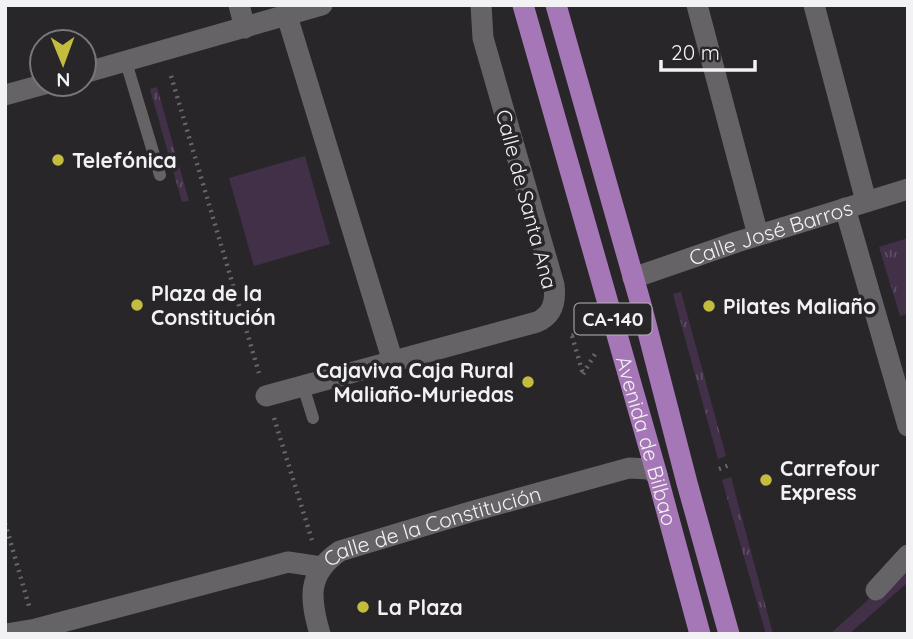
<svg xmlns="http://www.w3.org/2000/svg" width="913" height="639" viewBox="0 0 913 639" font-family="Quicksand,sans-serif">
	<defs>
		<pattern id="grass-tufts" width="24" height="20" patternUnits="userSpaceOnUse" patternTransform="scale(1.75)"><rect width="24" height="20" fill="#423049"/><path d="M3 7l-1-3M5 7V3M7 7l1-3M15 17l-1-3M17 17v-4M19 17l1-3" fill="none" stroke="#5e4e64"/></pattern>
	</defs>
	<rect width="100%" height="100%" fill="#282628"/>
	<path fill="url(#grass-tufts)" d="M157 87 189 201 182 202 150 89Z
		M908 238V314L900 316 879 247Z
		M681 292 726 456 718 459 673 294Z
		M731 477 773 634H766L722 480Z
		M908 564V582L849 634H830Z"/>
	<path fill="#423049" d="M305 156 330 244 254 266 229 178Z"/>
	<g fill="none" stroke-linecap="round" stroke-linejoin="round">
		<path stroke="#676567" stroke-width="4.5" stroke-dasharray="2 5" stroke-linecap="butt" d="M171 76 259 373
			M572 336 579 332 576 320
			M572 336 583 374
			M583 374 595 354
			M274 418 312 540
			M719 469 732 464
			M5 523 29 606"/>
		<path stroke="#656366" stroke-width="12" d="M126 62 160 175
			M303 386 313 418"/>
		<g stroke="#656366" stroke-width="21">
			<path d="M239 5 245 28"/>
			<path d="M697 5 758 235"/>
			<path d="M814 5 866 201"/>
			<path d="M287 16 393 362"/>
			<path d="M84 73 322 5"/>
			<path d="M5 95 45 84"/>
			<path d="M845 208 908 426"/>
			<path id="s1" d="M633 278 737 242 908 189"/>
			<path d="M266 396 537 322C553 315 556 301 554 285L483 38 481 5"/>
			<path d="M876 590 908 555"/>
			<path d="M6 634 36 629 288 562 321 567"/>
			<path id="s2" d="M320 634C310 599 306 574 340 551L470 512 629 468 649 469 657 475"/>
		</g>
		<g stroke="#a577b6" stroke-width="21">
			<path id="s3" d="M523 5 657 475 700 634"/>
			<path d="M556 5 640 301 687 483 729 634"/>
		</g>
	</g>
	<g fill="#c4bc3e" stroke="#282628" stroke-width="2.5">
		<circle cx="58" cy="160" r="7"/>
		<circle cx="137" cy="305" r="7"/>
		<circle cx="709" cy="306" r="7"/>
		<circle cx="528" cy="382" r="7"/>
		<circle cx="766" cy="480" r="7"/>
		<circle cx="363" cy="607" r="7"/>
	</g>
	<g text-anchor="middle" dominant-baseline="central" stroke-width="7" stroke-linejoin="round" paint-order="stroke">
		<rect fill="#282628" stroke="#b5b4b6" stroke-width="2" x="574.5" y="303.5" width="77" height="31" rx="5"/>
		<g font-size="19" font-weight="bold" fill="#f2f1f3">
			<text x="613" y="319">CA-140</text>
		</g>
		<g font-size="21" font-weight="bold" fill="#f2f1f3" stroke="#282628" text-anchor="start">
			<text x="72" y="160">Telefónica</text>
			<text x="151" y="293">Plaza de la<tspan x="151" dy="24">Constitución</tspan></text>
			<text x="723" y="306">Pilates Maliaño</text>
			<text x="514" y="370" text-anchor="end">Cajaviva Caja Rural<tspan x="514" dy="24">Maliaño-Muriedas</tspan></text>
			<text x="780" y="468">Carrefour<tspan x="780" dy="24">Express</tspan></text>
			<text x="377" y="607">La Plaza</text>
		</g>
		<g font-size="21" fill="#f2f1f3" stroke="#282628">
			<text transform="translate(527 199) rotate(75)">Calle de Santa Ana</text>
			<text stroke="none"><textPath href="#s1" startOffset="145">Calle José Barros</textPath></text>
			<text stroke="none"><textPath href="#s3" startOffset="453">Avenida de Bilbao</textPath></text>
			<text stroke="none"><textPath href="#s2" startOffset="189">Calle de la Constitución</textPath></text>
		</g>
	</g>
	<rect width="913" height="639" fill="none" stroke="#f2f1f3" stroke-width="14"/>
	<g transform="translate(63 63) rotate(179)"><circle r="33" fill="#282628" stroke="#797779" stroke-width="2"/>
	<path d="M0-5L12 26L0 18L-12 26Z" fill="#c4bc3e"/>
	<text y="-10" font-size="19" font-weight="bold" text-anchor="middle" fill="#f2f1f3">N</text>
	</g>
	<path d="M661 60v10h94v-10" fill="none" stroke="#f2f1f3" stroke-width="3.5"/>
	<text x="671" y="60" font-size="21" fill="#f2f1f3" stroke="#282628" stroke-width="5" paint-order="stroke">20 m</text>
</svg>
